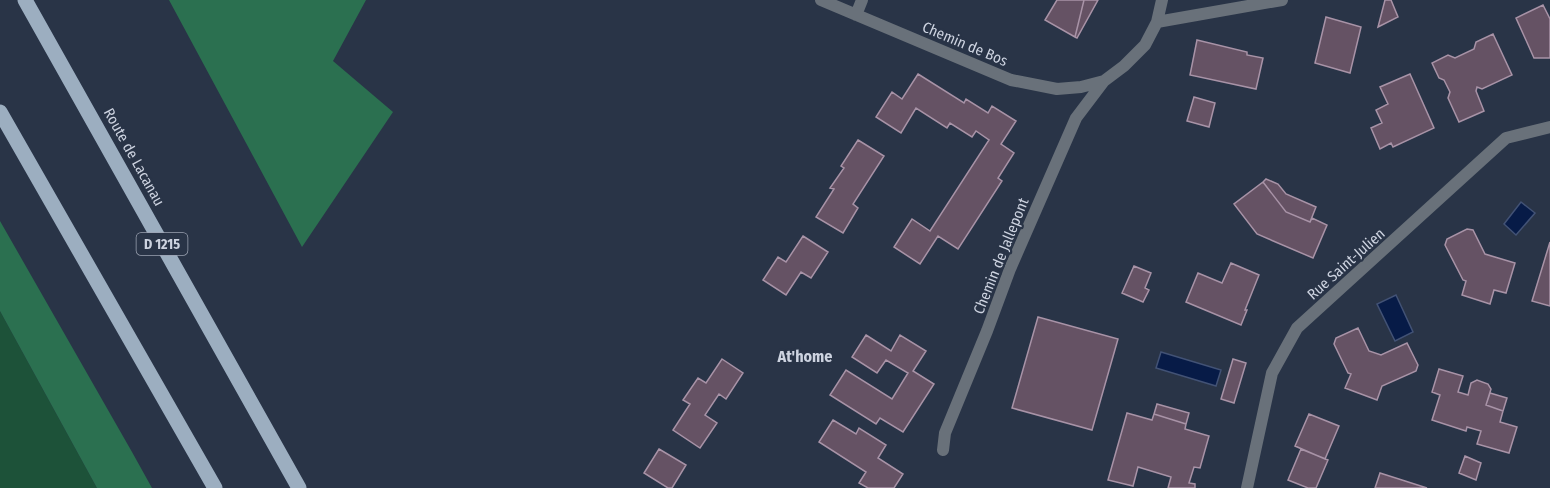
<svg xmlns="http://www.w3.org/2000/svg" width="1550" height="488" viewBox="0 0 1550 488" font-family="'Fira Sans Condensed',sans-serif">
	<rect width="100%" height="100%" fill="#293447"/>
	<path fill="#1d5239" d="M0 311 97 488H0Z"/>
	<path fill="#2b7050" d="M169 0H366L333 61 393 112 302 247Z
		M0 221 132 452 152 488H97L0 311Z"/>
	<path fill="#071b47" stroke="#425275" stroke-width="1.5" d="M1521 202 1535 213 1516 235 1504 224Z
		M1396 295 1413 332 1395 341 1377 304Z
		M1161 352 1221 370 1216 386 1156 368Z"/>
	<path fill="#655264" stroke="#a893a7" stroke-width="1.5" d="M1057 0H1084L1075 37 1045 20Z
		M1084 0H1098L1077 38 1075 37Z
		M1385 0H1391L1398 17 1378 27Z
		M1543 5 1550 19V58H1534L1516 18Z
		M1326 17 1361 27 1350 73 1315 63Z
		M1493 34 1512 75 1482 89 1477 87 1476 91 1484 111 1459 122 1448 98 1450 92 1444 80 1439 78 1432 63 1448 55 1455 58 1474 49 1476 42Z
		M1197 40 1247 52V55L1263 58 1256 89 1190 75Z
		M918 74 964 103 966 99 988 113 992 106 1016 121 1001 144 1014 153 998 178 1002 181 958 249 938 236 920 264 894 247 912 219 930 231 989 140 976 131 972 137 950 123 947 128 916 108 901 133 876 117 892 92 902 99Z
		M1410 74 1434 128 1393 147 1391 143 1380 149 1371 128 1382 123 1376 110 1388 104 1380 87Z
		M1194 97 1215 103 1209 127 1187 121Z
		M858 140 884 156 853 204 858 208 843 233 816 217 834 189 830 188 844 168 841 166Z
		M1266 179 1278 184 1286 194 1316 207 1310 222 1286 212 1263 182Z
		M1263 182 1286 212 1310 222 1312 218 1327 225 1313 258 1257 234 1234 204Z
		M1467 229 1473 230 1485 254 1515 263 1506 293 1494 290 1490 304 1462 295 1466 281 1463 280 1445 245 1447 239Z
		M803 236 828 252 811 278 801 272 786 295 763 280 778 257 786 262Z
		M1550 242V306L1532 301Z
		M1231 263 1259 275 1245 310H1247L1241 325 1186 302 1198 273 1222 283Z
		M1134 266 1151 273 1145 288 1149 290 1143 302 1122 293Z
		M1038 317 1118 339 1092 430 1012 408Z
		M1358 328 1369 351 1381 355 1407 343 1418 365 1416 371 1382 386 1377 400 1345 388 1351 374 1348 373 1334 344 1336 338Z
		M866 335 891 351 900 335 926 351 913 371 934 384 903 432 880 418 876 424 830 395 846 370 892 399 908 373 886 360 877 373 852 357Z
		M722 359 743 373 726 399 719 394 705 415 717 423 700 448 673 430 690 404 683 400 698 378 706 383Z
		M1233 359 1246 363 1234 403 1221 399Z
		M1439 369 1463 376 1458 392 1468 395 1471 383 1477 380 1488 384 1491 389 1486 405 1503 411 1500 422 1517 427 1509 453 1477 444 1481 431 1467 427 1466 431 1432 420 1440 395 1432 392Z
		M1490 393 1507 398 1503 411 1486 405Z
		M1157 404 1189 413 1186 424 1154 414Z
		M1127 413 1152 420 1154 414 1186 424 1185 429 1209 436 1200 468 1194 467 1189 483 1195 484V488H1168L1171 477 1138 467 1133 486 1108 480Z
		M1309 414 1339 426 1325 459 1295 446Z
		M833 420 856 434 859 428 886 445 878 458 903 474 894 488H868L859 483 866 472 819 442Z
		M659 449 686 465 672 488H668L644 473Z
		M1301 449 1328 460 1316 488H1308L1288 480Z
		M1465 456 1481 463 1476 480 1459 473Z
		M1380 473 1427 488H1375Z"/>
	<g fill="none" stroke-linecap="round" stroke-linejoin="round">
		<path stroke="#69717a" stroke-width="12" d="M821 0 1011 80 1057 89 1081 87 1104 81
			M856 15 862 0
			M1157 22 1282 0
			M943 450 945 433 987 331 1010 269 1076 118 1104 81 1124 66 1145 45 1157 22 1162 0
			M1247 488 1272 373 1297 328 1506 138 1550 127"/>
		<path stroke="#9caec0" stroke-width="15" d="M25 0 299 488
			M0 112 215 488"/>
	</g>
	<g text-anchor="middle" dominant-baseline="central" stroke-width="4.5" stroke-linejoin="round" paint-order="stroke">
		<rect fill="#293447" stroke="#9ca3b2" stroke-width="1.5" x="136.5" y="233" width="51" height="22" rx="4.5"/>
		<g font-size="14" font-weight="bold" fill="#cdd3e0">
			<text x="162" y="244">D 1215</text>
		</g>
		<g font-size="15" fill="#cdd3e0" stroke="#293447">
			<text transform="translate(965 44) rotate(23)">Chemin de Bos</text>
			<text transform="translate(134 157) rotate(61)">Route de Lacanau</text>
			<text transform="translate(1001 256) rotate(-68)">Chemin de Jallepont</text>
			<text transform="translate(1346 264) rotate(-42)">Rue Saint-Julien</text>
		</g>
		<g font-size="16" font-weight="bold" fill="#cdd3e0" stroke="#293447">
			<text x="805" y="356">At'home</text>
		</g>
	</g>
</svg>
